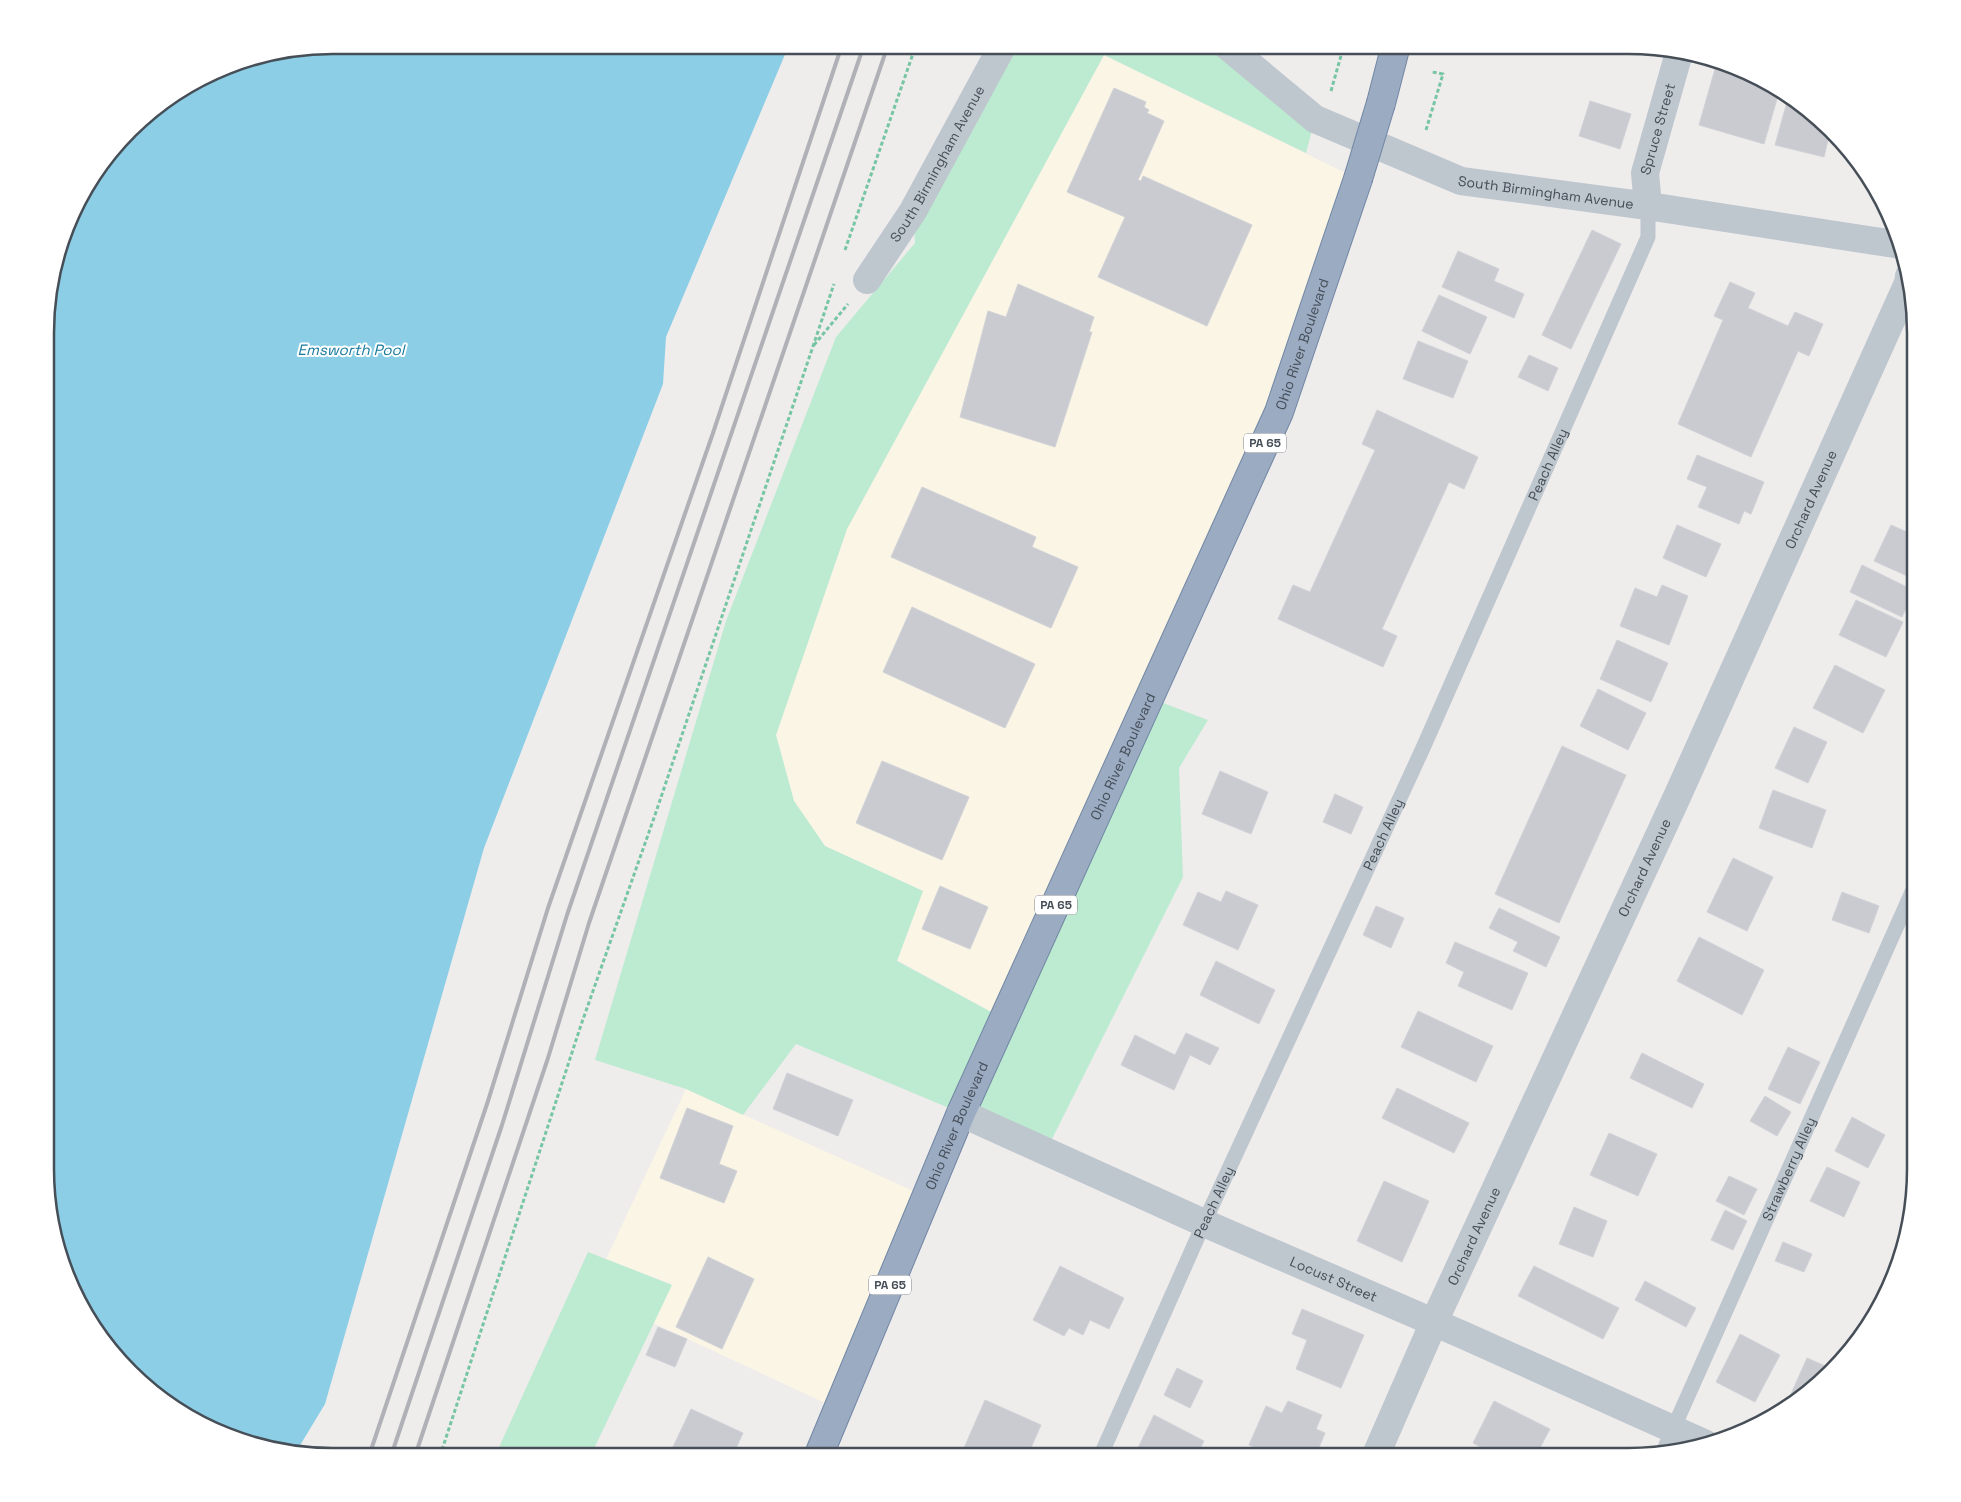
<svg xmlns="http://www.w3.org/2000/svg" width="1961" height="1502" viewBox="0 0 1961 1502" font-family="'Space Grotesk',sans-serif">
	<rect width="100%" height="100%" fill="#efecec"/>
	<path fill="#faf5e5" d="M1104 55 1358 179 1279 412 1004 1019 897 960 923 891 825 846 794 801 776 735 847 529Z
		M686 1089 927 1197 838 1409 653 1323 671 1284 606 1259Z"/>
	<path fill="#bcebd1" d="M1003 45H1226L1315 119 1306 153 1104 55 847 529 776 735 794 801 825 846 923 891 897 961 1004 1019 1150 698 1208 720 1179 768 1183 877 1046 1151 961 1113 796 1044 743 1115 686 1089 595 1060 726 621 836 337 915 243 913 211Z
		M588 1252 672 1285 590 1457 495 1456Z"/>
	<path fill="#8bcee5" d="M333 45H789L666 337 663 384 484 848 325 1404 296 1452 223 1435 143 1386 75 1297 46 1188 48 295 83 189 143 116 240 60Z"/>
	<path fill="#cacbd1" stroke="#d0d2d7" d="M1520 46H1547L1544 53Z
		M1717 62 1738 67 1779 92 1764 144 1699 125Z
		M1114 88 1146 102 1144 107 1149 110 1147 113 1164 121 1138 180 1141 181 1143 176 1252 225 1207 326 1098 277 1125 217 1067 192Z
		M1788 98 1818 116 1830 132 1824 157 1775 145Z
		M1590 101 1631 114 1620 149 1579 136Z
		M1592 230 1621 244 1571 349 1542 335Z
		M1458 251 1499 269 1494 281 1524 294 1514 318 1442 287Z
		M1730 282 1755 293 1748 308 1788 326 1795 312 1823 324 1809 356 1798 351 1751 457 1678 424 1723 320 1714 316Z
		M1018 284 1094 317 1089 332H1092L1055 447 960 417 988 311 1006 317Z
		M1439 295 1487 317 1470 354 1422 331Z
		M1418 341 1468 361 1453 398 1403 379Z
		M1529 355 1558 368 1548 391 1518 377Z
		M1377 410 1478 457 1464 489 1449 482 1382 629 1397 636 1383 667 1278 619 1293 585 1310 592 1375 450 1362 444Z
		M1697 455 1764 482 1751 514 1744 511 1739 524 1698 507 1707 487 1687 479Z
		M922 487 1036 537 1032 547 1078 567 1051 628 891 557Z
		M1677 525 1721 544 1706 577 1663 558Z
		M1891 525 1916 536V580L1874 561Z
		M1862 565 1915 591 1902 617 1850 592Z
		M1662 585 1688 596 1669 645 1620 626 1635 588 1657 597Z
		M1856 600 1903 622 1886 657 1839 635Z
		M912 607 1035 664 1005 728 883 672Z
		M1617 640 1668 663 1651 702 1600 679Z
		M1835 665 1885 690 1863 733 1813 708Z
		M1598 689 1646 713 1628 750 1580 726Z
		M1794 727 1827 742 1808 783 1775 768Z
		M1562 746 1626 775 1559 923 1495 894Z
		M882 761 969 797 942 860 856 823Z
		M1220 771 1268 792 1251 834 1202 814Z
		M1773 790 1826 810 1812 848 1759 828Z
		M1335 794 1363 807 1351 834 1323 822Z
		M1733 858 1773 877 1747 931 1707 912Z
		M940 886 988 907 970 949 922 929Z
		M1226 891 1258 905 1238 950 1183 925 1198 892 1221 902Z
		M1842 892 1879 906 1869 933 1832 920Z
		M1376 906 1404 918 1391 948 1363 935Z
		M1499 908 1560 937 1546 967 1513 951 1518 942 1489 928Z
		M1699 937 1764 970 1742 1015 1677 981Z
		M1455 942 1528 973 1512 1010 1458 986 1464 972 1446 963Z
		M1216 961 1275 990 1259 1024 1200 995Z
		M1418 1011 1493 1046 1476 1082 1401 1047Z
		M1186 1033 1219 1048 1210 1065 1190 1055 1174 1090 1121 1065 1135 1035 1175 1055Z
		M1788 1047 1820 1062 1800 1104 1768 1089Z
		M1642 1053 1704 1084 1692 1108 1630 1078Z
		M787 1073 853 1100 838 1136 773 1109Z
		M1397 1088 1469 1123 1454 1153 1382 1118Z
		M1765 1096 1791 1112 1777 1136 1750 1121Z
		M687 1108 733 1126 719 1164 737 1171 724 1203 660 1178Z
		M1852 1117 1885 1135 1868 1168 1835 1151Z
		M1609 1133 1657 1154 1638 1196 1590 1175Z
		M1827 1167 1860 1182 1844 1217 1810 1201Z
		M1729 1176 1757 1189 1744 1215 1716 1201Z
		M1384 1181 1429 1201 1402 1262 1357 1241Z
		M1574 1207 1607 1221 1593 1257 1559 1244Z
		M1725 1210 1747 1221 1733 1250 1711 1240Z
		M1783 1242 1812 1254 1804 1272 1775 1261Z
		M708 1257 754 1279 722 1349 676 1327Z
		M1060 1266 1124 1298 1109 1329 1090 1320 1083 1335 1069 1328 1064 1336 1033 1320Z
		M1534 1266 1619 1308 1603 1339 1518 1296Z
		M1645 1281 1696 1308 1686 1327 1635 1300Z
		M1302 1309 1364 1335 1341 1388 1296 1369 1307 1340 1292 1334Z
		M658 1327 687 1339 675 1367 646 1355Z
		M1740 1334 1780 1355 1755 1402 1716 1382Z
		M1807 1358 1832 1369 1787 1403Z
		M1177 1368 1203 1381 1190 1408 1164 1395Z
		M985 1400 1041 1425 1027 1457H983L964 1448Z
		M1288 1401 1322 1415 1316 1429 1325 1433 1315 1457 1304 1454 1303 1457H1277L1249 1445 1266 1406 1282 1413Z
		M1494 1401 1550 1429 1535 1457H1500L1473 1443Z
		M691 1409 743 1433 732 1457H688L672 1449Z
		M1154 1415 1204 1441 1196 1457H1154L1138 1448Z"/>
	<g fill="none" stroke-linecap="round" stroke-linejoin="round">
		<defs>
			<g id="trunk">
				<path d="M1381 103 1396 45"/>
				<path id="s8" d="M818 1457 961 1113 1279 412 1358 179"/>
			</g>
		</defs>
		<use href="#trunk" stroke="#7287a4" stroke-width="30"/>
		<path stroke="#76c6a3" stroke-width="3" stroke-dasharray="4 2.5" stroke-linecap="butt" d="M1331 91 1344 45
			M1426 130 1443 74 1432 72
			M845 250 916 45
			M814 345 848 304
			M440 1456 581 1025 655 815 834 284"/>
		<g stroke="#bec6ce" stroke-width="15">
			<path id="s1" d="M1662 1454 1916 883"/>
			<path id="s2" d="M1100 1457 1204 1223 1423 748 1648 237V206"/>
		</g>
		<g stroke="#bec6ce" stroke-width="28">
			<path id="s3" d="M1226 45 1315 119 1461 181 1648 206 1901 245"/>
			<path id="s4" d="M1648 206 1645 173 1679 53"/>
			<path id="s5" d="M867 280 913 211 1003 45"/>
			<path id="s6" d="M961 1113 1204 1223 1463 1335 1706 1444"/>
			<path id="s7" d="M1375 1457 1434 1322 1676 799 1908 283 1909 276"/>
		</g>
		<use href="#trunk" stroke="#9aabc2" stroke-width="28"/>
		<path stroke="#afb1b6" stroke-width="4" d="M369 1456 488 1101 548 908 713 433 842 45
			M391 1456 502 1125 567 915 864 45
			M415 1456 548 1058 589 923 888 45"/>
		<defs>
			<path id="trunk-bridge" d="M1358 179 1381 103"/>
		</defs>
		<use href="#trunk-bridge" stroke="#7287a4" stroke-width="30" stroke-linecap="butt"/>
		<use href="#trunk-bridge" stroke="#9aabc2" stroke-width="28"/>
	</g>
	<g text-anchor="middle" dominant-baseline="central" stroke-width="4" stroke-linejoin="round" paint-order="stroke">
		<g fill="#fff" stroke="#7e838a" stroke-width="1">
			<rect x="1244" y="433.5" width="42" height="19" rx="4"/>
			<rect x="1035" y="895.5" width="42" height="19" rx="4"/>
			<rect x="869" y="1275.5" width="42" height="19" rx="4"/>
		</g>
		<g font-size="12" font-weight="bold" fill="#464e58">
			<text x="1265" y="443">PA 65</text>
			<text x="1056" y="905">PA 65</text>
			<text x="890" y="1285">PA 65</text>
		</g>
		<g font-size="14" fill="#464e58" stroke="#fff">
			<text stroke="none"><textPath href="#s4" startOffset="79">Spruce Street</textPath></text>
			<text stroke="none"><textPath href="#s5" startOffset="136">South Birmingham Avenue</textPath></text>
			<text stroke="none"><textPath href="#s3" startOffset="360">South Birmingham Avenue</textPath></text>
			<text stroke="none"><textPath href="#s8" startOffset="1214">Ohio River Boulevard</textPath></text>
			<text stroke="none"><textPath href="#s2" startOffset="1089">Peach Alley</textPath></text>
			<text stroke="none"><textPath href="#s7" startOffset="1052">Orchard Avenue</textPath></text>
			<text stroke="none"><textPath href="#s8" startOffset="764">Ohio River Boulevard</textPath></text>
			<text stroke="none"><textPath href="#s2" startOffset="684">Peach Alley</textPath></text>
			<text stroke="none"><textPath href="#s7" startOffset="648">Orchard Avenue</textPath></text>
			<text stroke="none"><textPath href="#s8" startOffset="359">Ohio River Boulevard</textPath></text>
			<text stroke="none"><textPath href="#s1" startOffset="312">Strawberry Alley</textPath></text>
			<text stroke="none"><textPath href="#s2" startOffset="279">Peach Alley</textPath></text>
			<text stroke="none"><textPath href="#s7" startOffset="242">Orchard Avenue</textPath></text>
			<text stroke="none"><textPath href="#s6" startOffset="408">Locust Street</textPath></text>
		</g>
		<g font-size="15" font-style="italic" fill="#15799c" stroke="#fff">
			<text x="351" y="349">Emsworth Pool</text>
		</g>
	</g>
	<path d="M0 0H1961V1502H0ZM333 54H1628A279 279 0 0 1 1907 333V1169A279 279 0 0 1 1628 1448H333A279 279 0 0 1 54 1169V333A279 279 0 0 1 333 54Z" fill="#fff" fill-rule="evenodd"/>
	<path fill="none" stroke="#464e58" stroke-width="2.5" d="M333 54H1628A279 279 0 0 1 1907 333V1169A279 279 0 0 1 1628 1448H333A279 279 0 0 1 54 1169V333A279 279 0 0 1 333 54Z"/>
</svg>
